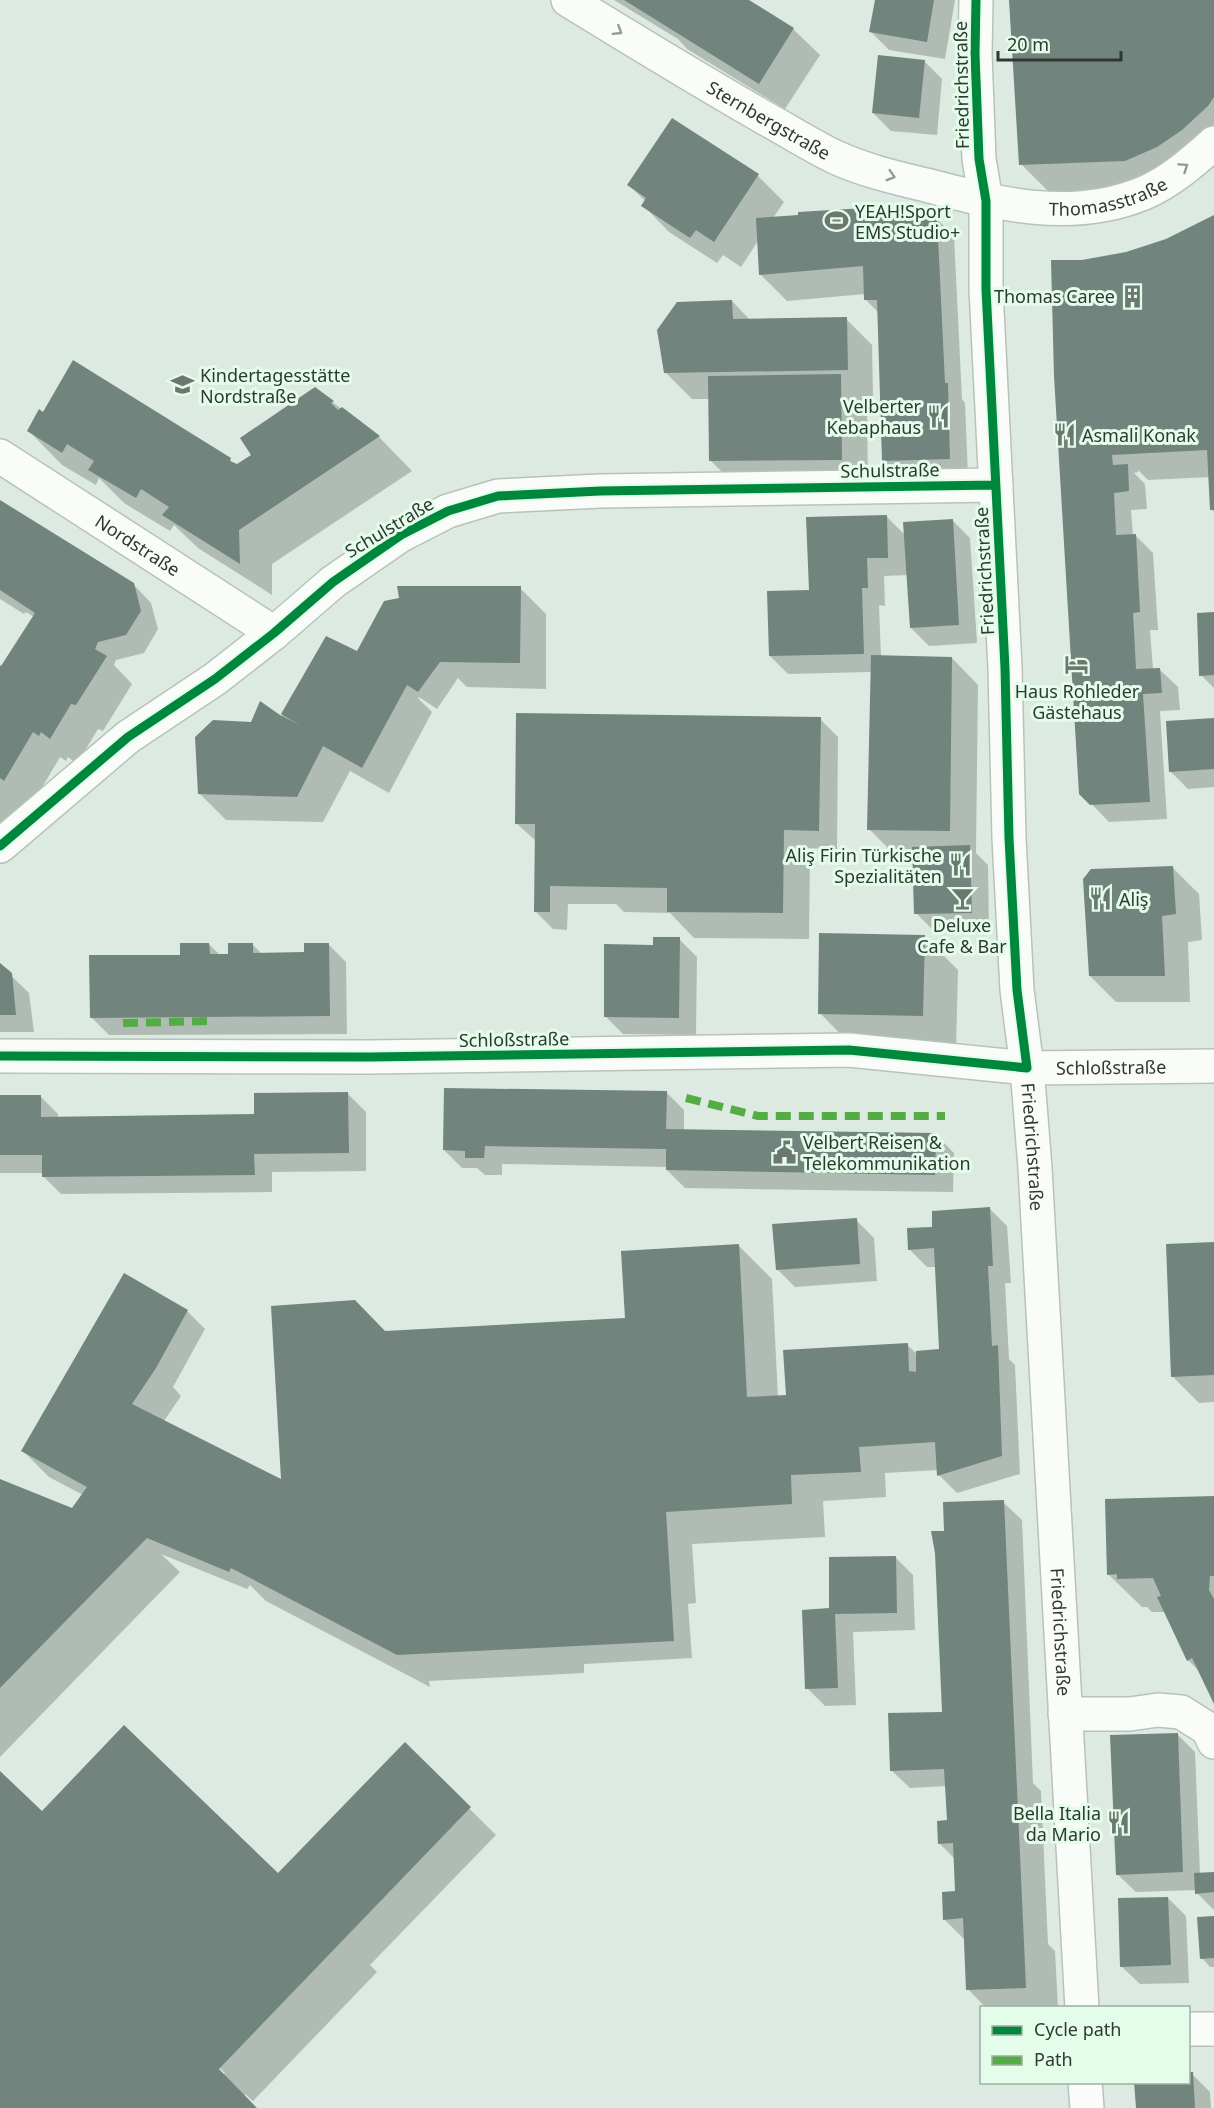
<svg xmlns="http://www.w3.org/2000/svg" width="1214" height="2108" viewBox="0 0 1214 2108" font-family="'Noto Sans',sans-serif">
	<rect width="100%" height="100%" fill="#ddeae1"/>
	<path fill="#0003" fill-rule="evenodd" d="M614 0H748L793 29 820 55 785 109 687 49 678 39Z
		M876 0H955L945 59 889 50 871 32Z
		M1011 0H1214V134L1143 178 1129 179 1130 195 1055 198 1021 164Z
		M924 61 942 79 937 135 891 131 873 113Z
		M758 176 784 202 773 218 881 209 892 220 936 218 954 236 962 399 965 403 968 476 901 479 883 460 879 313 866 300 865 294 787 301 760 274 758 241 741 267 723 255 717 263 669 232 643 205 645 201 629 185Z
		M1214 216V512L1212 510 1210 477 1148 480 1138 470V472L1134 473 1145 484 1147 509 1131 510 1133 535H1135L1153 553 1158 630H1150L1153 669H1159L1178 687 1180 710 1160 711 1167 819 1109 822 1081 793 1082 262 1126 254 1166 241Z
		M732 301 750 320 846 319 872 345 873 396H861L867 402 868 486 737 487 710 460V399H692L665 372Z
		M315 389 379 437 412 471 272 564V595L198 548 174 525 170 531 124 503 99 478 96 485 62 465 29 431 230 460 236 466 253 455Z
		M0 502 133 584 151 603 158 629 144 653 116 660 114 665 132 684 103 731 98 729 77 764 68 757 66 761 60 757 31 806 24 802 6 834 0 831V666L2 668 34 617 26 612 24 614 0 599Z
		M887 517 905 535 952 520 970 538 977 643 929 646 911 628 908 575 884 576 885 606 879 605 881 657 952 658 978 685 976 853 988 865 989 930 934 931 916 913 914 856 895 855 869 829 872 672 788 674 770 656 810 591Z
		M520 588 546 614V689L467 687 458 678 437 709 419 697 418 698 432 712 389 793 350 771 323 822 226 820 199 793 252 723 281 717 327 637 357 653Z
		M1214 614V688L1201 675Z
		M820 719 838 737 837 849 800 848 810 858 809 939 694 938 670 913 624 912 616 904H568L567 930 553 929 535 911 536 841 516 823Z
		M1214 720V787L1188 789 1170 771Z
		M1172 867 1199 894 1202 940 1188 942 1190 1002H1116L1090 976Z
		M924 936 958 970 956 1049 853 1047 820 1013Z
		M679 939 697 957 696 1035 623 1034 605 1016Z
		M209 944 220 955H229L252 944 262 954H306L328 944 346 962 347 1034 109 1035 91 1017 182 956Z
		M0 965 29 993 34 1032H0Z
		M666 1092 684 1110V1130L936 1135 954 1153 953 1192 685 1188 667 1170V1167L502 1164V1175H485L477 1168H462L444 1150Z
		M348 1094 366 1112V1171L272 1172V1192L61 1194 43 1176V1173H0V1097L40 1096 58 1114V1118L255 1116Z
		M989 1208 1007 1226 1011 1283H1005L1009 1359 1015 1365 1020 1474 957 1493 939 1475 938 1470 885 1473 886 1497 823 1501 825 1537 692 1544 696 1603 688 1604 692 1658 584 1664V1673L429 1681 430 1687 266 1601 250 1585 247 1589 161 1554 180 1572 0 1757V1480L72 1509 83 1495 49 1477 23 1451 187 1311 205 1329 173 1387 181 1396 164 1421 281 1481 385 1332 626 1319 738 1245 772 1279 778 1397H785L907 1345 917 1354 941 1351 936 1267H927L909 1249 934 1228Z
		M856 1220 874 1238 877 1281 795 1287 777 1269Z
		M1214 1244V1402L1199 1403 1172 1376Z
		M1214 1497V1701L1200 1672 1188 1660 1165 1612H1152L1147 1607H1142L1108 1574Z
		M1003 1502 1022 1520 1033 1783 1041 1791 1048 1944 1055 1951 1058 2008H986L968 1989 965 1940 944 1919 957 1893 955 1859 940 1844 948 1822 947 1786 910 1788 891 1770 944 1713 945 1532Z
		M895 1557 913 1575 915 1630 853 1632 856 1705 825 1706 807 1688 831 1610Z
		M1177 1734 1195 1752 1200 1874 1214 1873V1910L1197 1893 1196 1890 1136 1892 1117 1874Z
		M405 1745 496 1835 370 1965 377 1972 253 2101 245 2094 244 2096 255 2108H0V1774L42 1813 299 1895ZM31 1888 225 2073 223 2075Z
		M1168 1898 1186 1916 1189 1983 1140 1984 1121 1966Z
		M1214 1918V1967H1210L1202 1958Z
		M1192 2074 1210 2092 1211 2108H1137L1188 2082Z"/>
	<path fill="#72847e" d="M624 0H749L794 28 759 84Z
		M875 0H934L927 42 869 32Z
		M1009 0H1214V97L1208 106 1182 130 1157 147 1125 161 1019 165Z
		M878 55 925 60 919 118 872 113Z
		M672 118 759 174 714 242 696 230 690 238 641 206 646 198 627 185Z
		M882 207V219L937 216 945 383H948L950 459 882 461 877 300H864L863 266 759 275 756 218 798 215V212Z
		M1214 215V510H1210L1207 450 1112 455 1113 465 1128 464 1129 491 1114 493 1116 535 1136 534 1140 612 1133 613 1136 669 1160 668 1162 693 1143 694 1150 802 1090 805 1079 794 1054 376 1051 260H1082L1126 252 1166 239Z
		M732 300 733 319 847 317 848 370 664 373 657 330 677 302Z
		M73 360 231 458 230 461 237 464 251 455 240 438 315 387 334 401 331 403 338 410 342 407 380 436 239 530 240 564 162 515 169 507 141 489 136 498 88 470 94 461 67 444 62 453 27 431 39 409 43 412Z
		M841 374 842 460 709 461 708 376Z
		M0 500 134 583 141 611 126 635 98 642 95 649 107 656 76 705 71 704 50 739 41 732 39 736 33 732 4 781 0 778V665L1 666 35 613 0 590Z
		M887 515 888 558H867L868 588H862L864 654 769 656 767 591 809 590 806 517Z
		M953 519 959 625 910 628 903 522Z
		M397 586H521L520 663 440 662 418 692 407 685 362 768 323 746 297 797 198 794 195 737 213 720 251 722 260 701 280 715 300 725 281 714 326 636 357 651 384 601 399 598Z
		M1214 612V675L1199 676 1197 613Z
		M871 655 952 657 950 831 867 830Z
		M516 713 821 717 819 831 784 830 783 913 667 912V888L550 886V912H534L535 824H515Z
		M1214 718V769L1169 772 1166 721Z
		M970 845 972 913 914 914 912 847Z
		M1173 866 1176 914 1162 916 1165 976H1089L1083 879 1091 869Z
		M819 933 925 935 923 1016 818 1014Z
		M653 937H680L679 1018 604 1017V944L653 945Z
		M180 943H209L210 954H228V943H253V953L304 952V943H329L330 1016 90 1018 89 955H180Z
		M0 963 12 973 16 1015H0Z
		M444 1088 667 1091 666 1129 936 1133 935 1175 666 1170V1149L485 1146 484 1158H465V1151L443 1150Z
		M348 1092 349 1153 254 1154 255 1175 42 1177V1155H0V1095H41V1117L254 1114V1093Z
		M990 1207 993 1266H988L992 1346 998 1345 1002 1456 937 1476 935 1442 859 1447 861 1472 791 1475 792 1504 666 1512 674 1641 397 1655 231 1568 229 1572 147 1538 0 1688V1479L72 1508 87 1487 21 1451 124 1273 188 1310 156 1368 132 1404 281 1479 271 1306 355 1300 385 1331 625 1318 621 1251 739 1244 747 1397 786 1395 783 1350 908 1343 909 1371 916 1372V1351L939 1349 934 1248 908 1250 907 1228 932 1227V1211Z
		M857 1218 860 1264 776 1270 772 1224Z
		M1214 1242V1375L1171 1377 1166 1244Z
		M1214 1496V1576H1210L1209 1590 1214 1599V1704L1192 1658 1187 1661 1157 1597 1161 1596 1153 1578 1117 1579V1574L1107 1575 1105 1499Z
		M1004 1500 1026 1988 966 1990 963 1918 943 1920 942 1892 955 1891 953 1843 938 1844 937 1821 947 1820 944 1769 890 1771 888 1713 942 1712 935 1553 931 1531H944L943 1502Z
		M896 1556 897 1613 835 1614 838 1688 805 1689 802 1610 829 1608V1557Z
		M124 1725 278 1873 405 1742 471 1807 219 2069 257 2108H0V1771L42 1811Z
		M1178 1733 1183 1872 1116 1875 1110 1735Z
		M1214 1872V1892L1195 1894 1194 1873Z
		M1168 1897 1171 1965 1120 1967 1118 1898Z
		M1214 1916V1958L1200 1959 1197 1917Z
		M1188 2072H1193L1195 2108H1136L1134 2082H1188Z"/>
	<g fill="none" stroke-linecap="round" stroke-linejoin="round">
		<defs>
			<g id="street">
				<path id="s1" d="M976 0 975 54 979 159 986 201V289L1005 668 1009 838 1017 990 1027 1068 1035 1168 1082 2008"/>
				<path id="s2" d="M0 456 274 633"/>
				<path d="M0 846 128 737 215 679 274 633 333 582 401 535 448 511 498 496 600 491 996 485"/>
				<path d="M1065 1714H1130L1158 1710 1181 1712 1208 1729 1214 1742"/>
				<path d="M1188 2029H1214"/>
				<path d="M1085 2082 1087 2108"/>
			</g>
			<g id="secondary">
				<path id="s3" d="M568 0C633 40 697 79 763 117 787 130 810 145 835 157 863 170 896 178 926 185 998 204 1071 223 1144 193 1170 182 1194 161 1214 143"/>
				<path id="s4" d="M0 1056 370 1057 849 1050 1027 1068 1214 1066"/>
			</g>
		</defs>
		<use href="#street" stroke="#b8c2ba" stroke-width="36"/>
		<use href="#secondary" stroke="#b8c2ba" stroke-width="36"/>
		<use href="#street" stroke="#fafcfa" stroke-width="33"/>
		<use href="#secondary" stroke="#fafcfa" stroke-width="33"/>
		<path stroke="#54ac45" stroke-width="8" stroke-dasharray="15 8" stroke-linecap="butt" d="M123 1023 210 1021
			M686 1098 758 1116H945"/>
		<defs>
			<path id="cycleway" d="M0 846 128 737 215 679 274 633 333 582 401 535 448 511 498 496 600 491 996 485
				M0 1056 370 1057 849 1050 1027 1068 1017 990 1009 838 1005 668 986 289V201L979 159 975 54 976 0"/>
		</defs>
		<use href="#cycleway" stroke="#e4fdeb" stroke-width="13"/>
		<use href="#cycleway" stroke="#00873e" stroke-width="9"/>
	</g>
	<defs><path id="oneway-chevron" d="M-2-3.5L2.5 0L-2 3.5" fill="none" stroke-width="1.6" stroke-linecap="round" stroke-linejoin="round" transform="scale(1.5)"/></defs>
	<g stroke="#949a96">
		<use href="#oneway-chevron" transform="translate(618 31) rotate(32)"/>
		<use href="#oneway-chevron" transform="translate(1184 167) rotate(-34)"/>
		<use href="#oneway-chevron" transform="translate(891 176) rotate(17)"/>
	</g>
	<defs>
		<symbol id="stadium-bare" viewBox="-9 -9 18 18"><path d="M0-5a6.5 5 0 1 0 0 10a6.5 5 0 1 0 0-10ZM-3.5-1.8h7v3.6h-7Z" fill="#6c776f" stroke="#e4fdeb" stroke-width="2.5" paint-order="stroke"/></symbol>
		<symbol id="building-bare" viewBox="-9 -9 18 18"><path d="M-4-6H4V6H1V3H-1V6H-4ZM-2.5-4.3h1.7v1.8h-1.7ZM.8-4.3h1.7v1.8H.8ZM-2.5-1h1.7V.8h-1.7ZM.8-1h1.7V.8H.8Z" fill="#6c776f" stroke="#e4fdeb" stroke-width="2.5" paint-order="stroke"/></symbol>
		<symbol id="school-bare" viewBox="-9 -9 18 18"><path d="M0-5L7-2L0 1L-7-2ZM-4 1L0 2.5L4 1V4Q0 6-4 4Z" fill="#6c776f" stroke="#e4fdeb" stroke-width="2.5" paint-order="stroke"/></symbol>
		<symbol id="restaurant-bare" viewBox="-9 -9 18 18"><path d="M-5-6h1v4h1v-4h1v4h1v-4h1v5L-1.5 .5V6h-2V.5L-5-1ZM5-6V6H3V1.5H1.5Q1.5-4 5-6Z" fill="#6c776f" stroke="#e4fdeb" stroke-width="2.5" paint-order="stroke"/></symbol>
		<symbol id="hotel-bare" viewBox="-9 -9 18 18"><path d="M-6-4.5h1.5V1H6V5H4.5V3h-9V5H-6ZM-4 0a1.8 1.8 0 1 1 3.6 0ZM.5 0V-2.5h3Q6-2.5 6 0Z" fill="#6c776f" stroke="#e4fdeb" stroke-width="2.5" paint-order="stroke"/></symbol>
		<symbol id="bar-bare" viewBox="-9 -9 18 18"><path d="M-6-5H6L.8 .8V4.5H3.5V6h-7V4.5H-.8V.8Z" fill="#6c776f" stroke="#e4fdeb" stroke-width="2.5" paint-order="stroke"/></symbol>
		<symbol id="civic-bare" viewBox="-9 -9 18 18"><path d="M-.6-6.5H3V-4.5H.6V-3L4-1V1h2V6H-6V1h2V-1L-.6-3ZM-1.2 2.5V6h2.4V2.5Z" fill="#6c776f" stroke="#e4fdeb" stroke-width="2.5" paint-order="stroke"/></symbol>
	</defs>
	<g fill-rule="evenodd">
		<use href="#stadium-bare" x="820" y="204" width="33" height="33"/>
		<use href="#building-bare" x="1116" y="280" width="33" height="33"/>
		<use href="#school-bare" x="166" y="368" width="33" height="33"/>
		<use href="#restaurant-bare" x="922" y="400" width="33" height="33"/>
		<use href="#restaurant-bare" x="1048" y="418" width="33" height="33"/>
		<use href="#hotel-bare" x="1060" y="648" width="33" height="33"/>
		<use href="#restaurant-bare" x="944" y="848" width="33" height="33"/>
		<use href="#bar-bare" x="946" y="882" width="33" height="33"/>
		<use href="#restaurant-bare" x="1084" y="882" width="33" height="33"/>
		<use href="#civic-bare" x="768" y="1136" width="33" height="33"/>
		<use href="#restaurant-bare" x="1102" y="1806" width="33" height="33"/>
	</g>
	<g text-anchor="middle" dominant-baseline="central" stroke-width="6" stroke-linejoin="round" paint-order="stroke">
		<g font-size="18" fill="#2f3932" stroke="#e4fdeb">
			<text transform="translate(961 85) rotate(-91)">Friedrichstraße</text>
			<text stroke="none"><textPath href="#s3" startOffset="234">Sternbergstraße</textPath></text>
			<text stroke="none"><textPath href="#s3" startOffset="591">Thomasstraße</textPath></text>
			<text transform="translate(890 470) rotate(-1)">Schulstraße</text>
			<text transform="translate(389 527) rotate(-31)">Schulstraße</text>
			<text stroke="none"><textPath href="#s2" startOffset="164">Nordstraße</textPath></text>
			<text transform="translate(984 571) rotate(-93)">Friedrichstraße</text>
			<text transform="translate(514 1039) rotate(-1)">Schloßstraße</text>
			<text stroke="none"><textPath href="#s4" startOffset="1112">Schloßstraße</textPath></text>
			<text stroke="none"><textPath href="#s1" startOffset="1149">Friedrichstraße</textPath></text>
			<text stroke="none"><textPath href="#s1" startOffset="1635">Friedrichstraße</textPath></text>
		</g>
		<g font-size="18" fill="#2f3932" stroke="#e4fdeb" text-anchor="start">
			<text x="855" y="211">YEAH!Sport<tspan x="855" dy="21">EMS Studio+</tspan></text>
			<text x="1115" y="296" text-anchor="end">Thomas Caree</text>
			<text x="200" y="375">Kindertagesstätte<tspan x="200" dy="21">Nordstraße</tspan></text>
			<text x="921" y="406" text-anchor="end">Velberter<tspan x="921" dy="21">Kebaphaus</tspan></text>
			<text x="1082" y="435">Asmali Konak</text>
			<text x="1077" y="691" text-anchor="middle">Haus Rohleder<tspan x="1077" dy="21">Gästehaus</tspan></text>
			<text x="942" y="855" text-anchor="end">Aliş Firin Türkische<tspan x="942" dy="21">Spezialitäten</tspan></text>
			<text x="1119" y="899">Aliş</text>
			<text x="962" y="925" text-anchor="middle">Deluxe<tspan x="962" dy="21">Cafe &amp; Bar</tspan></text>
			<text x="803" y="1142">Velbert Reisen &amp;<tspan x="803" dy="21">Telekommunikation</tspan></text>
			<text x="1101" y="1813" text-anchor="end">Bella Italia<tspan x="1101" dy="21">da Mario</tspan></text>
		</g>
	</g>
	<rect x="980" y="2006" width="210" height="78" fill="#e4fdeb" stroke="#9cafa1" stroke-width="1.5"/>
	<rect x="992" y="2026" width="30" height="9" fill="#00873e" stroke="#9cafa1" stroke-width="1.5"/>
	<text x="1034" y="2036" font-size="18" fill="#2f3932">Cycle path</text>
	<rect x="992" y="2056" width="30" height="9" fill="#54ac45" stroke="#9cafa1" stroke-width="1.5"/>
	<text x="1034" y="2066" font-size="18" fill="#2f3932">Path</text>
	<path d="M998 51v9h123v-9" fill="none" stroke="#2f3932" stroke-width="3"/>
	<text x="1007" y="51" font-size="18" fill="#2f3932" stroke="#e4fdeb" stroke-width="4.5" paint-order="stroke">20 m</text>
</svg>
